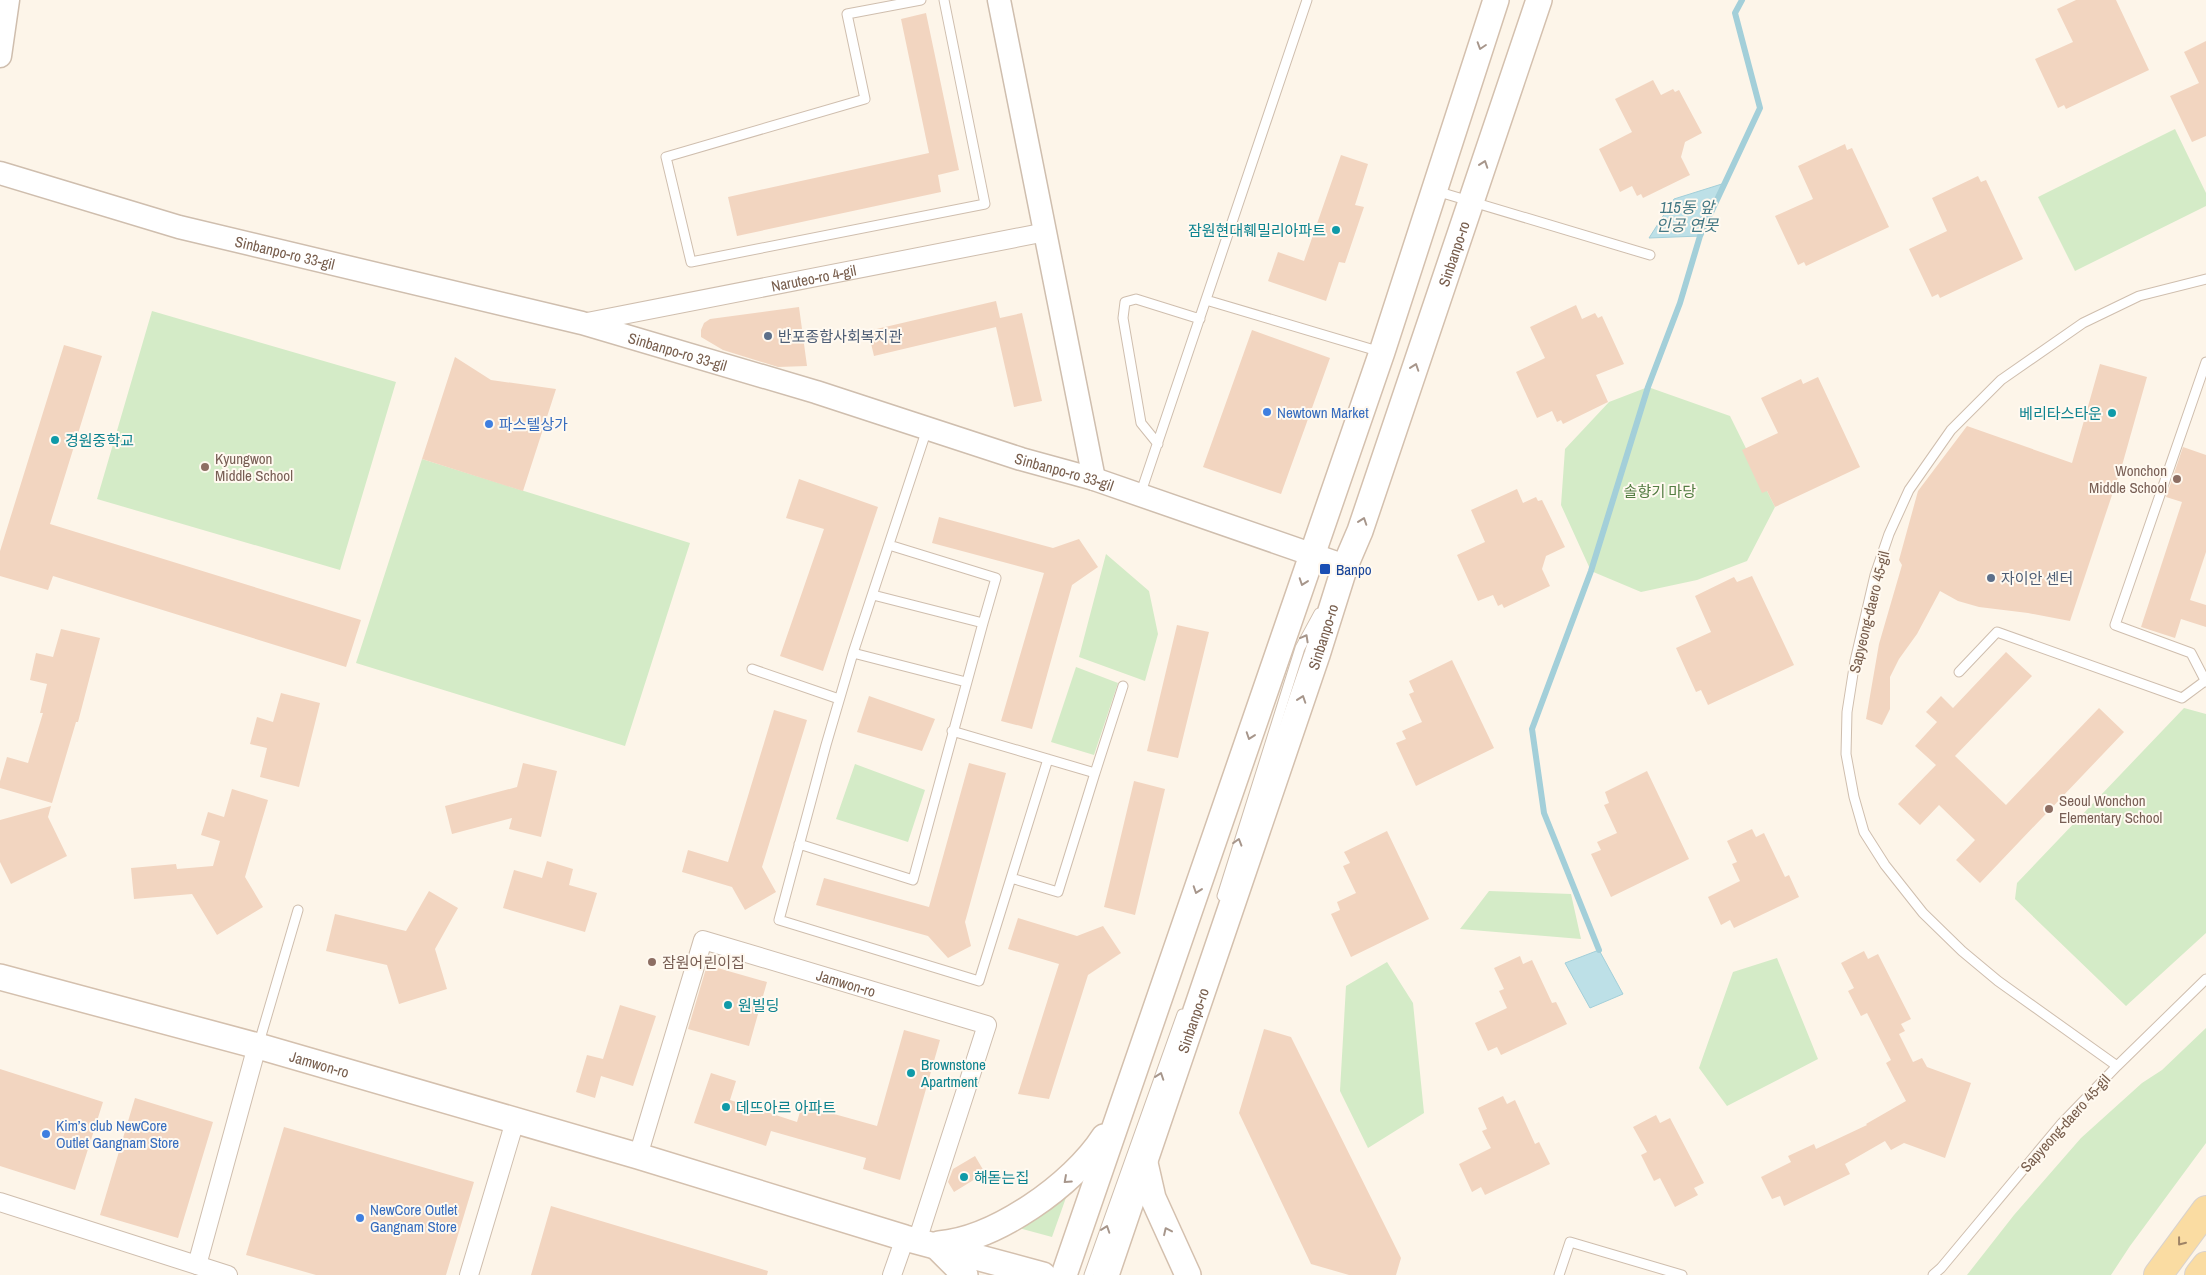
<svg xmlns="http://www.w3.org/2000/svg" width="2206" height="1275" viewBox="0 0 2206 1275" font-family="'Archivo Narrow','Noto Sans KR',sans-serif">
	<rect width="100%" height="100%" fill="#fdf5e9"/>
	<path fill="#d4ebc7" d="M2175 129 2206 193V206L2075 271 2038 197Z
		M152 311 396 382 340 570 97 499Z
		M1648 387 1730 416 1775 507 1747 561 1697 580 1641 592 1591 571 1561 505 1565 449 1609 402Z
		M422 459 690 543 625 746 356 663Z
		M1106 554 1149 591 1158 634 1145 681 1079 657Z
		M1076 667 1118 683 1094 755 1051 742Z
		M2184 708 2206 714V933L2126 1006 2015 899 2017 883Z
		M855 764 925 790 908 842 836 819Z
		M1489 891 1571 894 1581 939 1460 929Z
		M1777 958 1818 1059 1727 1106 1699 1068 1733 972Z
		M1387 962 1413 1003 1424 1113 1368 1148 1340 1091 1346 986Z
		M2206 1028V1143L2130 1246 2111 1275H1967L2014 1215 2081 1138 2142 1083 2162 1070Z
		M1068 1192 1052 1237 1011 1226Z"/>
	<path fill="#bde0e7" stroke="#a3cfd9" d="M1725 183 1700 236 1649 238 1674 199Z
		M1599 950 1623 994 1590 1008 1565 963Z"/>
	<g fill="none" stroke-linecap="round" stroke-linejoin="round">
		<path stroke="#a3cfd9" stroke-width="6" d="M1599 950 1544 813 1532 729 1591 571 1648 387 1680 303 1700 236 1760 108 1735 13 1742 0"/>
	</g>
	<path fill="#f2d5c0" d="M2076 0H2116L2149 70 2066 109 2064 105 2058 108 2035 59 2073 42 2057 9Z
		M926 13 959 170 938 175 941 192 737 236 728 197 929 153 901 19Z
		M2206 41V136L2192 142 2170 96 2199 83 2184 52Z
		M1653 80 1661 95 1673 89 1675 92 1679 90 1702 133 1685 142 1681 157 1690 175 1643 198 1641 194 1637 196 1632 186 1620 192 1599 149 1632 132 1615 99Z
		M1845 144 1847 150 1852 148 1889 227 1806 266 1804 262 1798 265 1775 216 1813 199 1798 166Z
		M1341 155 1368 164 1355 205 1364 207 1345 263 1339 262 1326 301 1268 281 1278 252 1304 261Z
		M1978 176 1981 182 1986 180 2023 259 1940 298 1938 294 1932 297 1909 249 1947 231 1932 198Z
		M996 301 1000 318 1022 313 1042 401 1014 407 996 327 874 356 868 331Z
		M1576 305 1582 319 1595 313 1598 318 1602 316 1624 364 1596 375 1608 402 1563 424 1561 420 1557 422 1552 411 1537 418 1516 372 1545 358 1530 327Z
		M799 307 807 366 778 367 723 350 701 337V330L704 323 710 319Z
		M1252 330 1330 358 1281 494 1203 467Z
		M64 345 102 356 50 524 361 620 346 667 53 576 48 590 0 576V551Z
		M455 357 491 380 556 389 523 491 422 459Z
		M2100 364 2147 377 2123 462 2070 621 2028 613 1979 607 1958 601 1940 591 1917 634 1899 659 1890 677V709L1882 725 1866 719 1879 644 1902 565 1899 560 1918 491 1967 426 2072 463Z
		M1818 377 1860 467 1775 507 1767 491 1762 493 1742 450 1778 433 1761 398 1801 379 1803 384Z
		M2183 447 2206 455V552L2190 600 2206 605V627L2181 619 2175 638 2141 627 2182 502 2166 497Z
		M799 479 878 507 823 671 780 656 824 529 786 518Z
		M1517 489 1523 503 1536 497 1538 501 1542 500 1565 547 1546 556 1542 569 1550 586 1504 608 1502 604 1498 606 1493 595 1478 601 1457 555 1485 542 1471 510Z
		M939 517 1053 548 1079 539 1098 567 1072 585 1032 729 1001 721 1044 573 932 543Z
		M1752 576 1794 665 1708 705 1701 690 1696 692 1676 648 1711 632 1695 596 1734 577 1737 582Z
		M1177 625 1209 632 1178 758 1147 751Z
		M61 629 100 638 78 722H76L52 803 0 788V781L7 757 28 763 43 713H40L47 684 30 680 36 653 53 657Z
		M2006 652 2032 676 1955 756 2006 805 2099 708 2124 732 1980 883 1956 860 1975 840 1939 805 1920 825 1898 804 1936 765 1915 746 1937 722 1926 712 1941 696 1953 708Z
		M1452 660 1494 748 1416 786 1396 743 1406 739 1402 731 1422 722 1409 694 1414 692 1409 681Z
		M281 693 320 703 299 787 260 777 267 748 250 744 257 717 273 722Z
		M869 696 935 719 922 751 857 732Z
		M774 710 807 720 762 867 776 892 745 910 732 887 682 872 688 850 728 862Z
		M523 763 557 771 541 837 509 829 512 818 452 834 445 806 517 787Z
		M969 763 1006 773 965 922 971 946 948 958 928 936 816 905 824 878 929 907Z
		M1647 771 1689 859 1611 897 1591 854 1601 850 1597 842 1617 833 1604 805 1609 803 1605 792Z
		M1134 781 1165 789 1135 915 1104 907Z
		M232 789 268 800 245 877 263 907 217 935 192 894 134 899 131 868 176 864 177 869 213 866 220 841 201 835 208 812 224 817Z
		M51 806 48 817 67 856 11 884 0 862V820Z
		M1752 829 1756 837 1764 833 1785 877 1789 875 1799 897 1734 928 1730 920 1721 925 1708 897 1740 881 1732 864 1737 862 1727 841Z
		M1387 831 1429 919 1351 957 1331 914 1340 910 1337 902 1356 893 1343 866 1350 863 1344 852Z
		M547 861 573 869 569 885 597 893 585 932 503 908 514 870 542 878Z
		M429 891 458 908 435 949 447 989 399 1004 387 965 326 951 335 914 406 931Z
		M1018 918 1077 936 1103 926 1121 953 1088 975 1049 1099 1018 1094 1059 964 1008 949Z
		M1864 951 1868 959 1878 954 1911 1019 1901 1024 1905 1031 1899 1034 1913 1062 1922 1058 1927 1067 1971 1083 1945 1158 1904 1143 1891 1150 1885 1141 1845 1164 1850 1174 1784 1206 1780 1196 1772 1199 1761 1177 1791 1162 1788 1156 1814 1144 1816 1149 1867 1125 1866 1124 1906 1101 1886 1063 1891 1060 1867 1013 1861 1016 1848 991 1854 988 1841 963Z
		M1520 956 1523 964 1532 960 1552 1003 1556 1002 1567 1024 1501 1055 1497 1047 1488 1051 1475 1023 1507 1008 1499 991 1504 989 1494 968Z
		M707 965 767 982 749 1046 688 1029Z
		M620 1005 656 1016 633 1086 601 1076 595 1098 576 1092 587 1055 603 1059Z
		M1264 1029 1291 1037 1401 1258 1396 1275H1349L1311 1264 1239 1113Z
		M904 1030 940 1040 900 1180 863 1169 866 1158 771 1131 766 1146 694 1123 711 1073 736 1081 730 1100 797 1122 802 1105 877 1126Z
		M0 1069 103 1102 75 1190 0 1166Z
		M1503 1096 1507 1104 1515 1100 1535 1144 1539 1142 1550 1164 1485 1195 1481 1187 1472 1192 1459 1164 1491 1148 1482 1131 1487 1129 1478 1108Z
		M135 1098 213 1122 178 1238 100 1215Z
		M1656 1115 1660 1123 1670 1118 1704 1183 1694 1188 1698 1195 1675 1207 1660 1178 1654 1181 1641 1155 1647 1152 1633 1127Z
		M284 1127 474 1182 446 1275H316L246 1255Z
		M975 1156 985 1173 954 1192 948 1182 953 1169Z
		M551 1206 768 1271 767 1275H531Z"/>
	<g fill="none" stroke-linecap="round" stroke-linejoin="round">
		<defs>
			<path id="service" d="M921 0 847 14 865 99 666 157 691 262 985 204 944 0
				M1436 191 1650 255
				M1206 300 1381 352
				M2206 362 2115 625 2191 653 2206 682
				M927 429 853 653 826 745 779 920 979 981 1011 878 1058 892 1095 773 952 731
				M1158 444 1141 423 1123 318 1125 302 1136 299 1200 319
				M1140 495 1307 0
				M889 545 996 578 983 623
				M853 653 966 682
				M752 669 839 699
				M1959 672 1997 632 2182 698 2205 681
				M1095 773 1123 686
				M799 844 913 880 983 623 873 595
				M1011 878 1048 759
				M1222 896 1300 648 1319 613
				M258 1046 298 910
				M2117 1066 1998 981 1962 951 1923 913 1885 865 1864 832 1854 797 1846 754 1847 712 1855 661 1875 575 1889 534 1909 490 1951 430 2001 380 2083 323 2139 296 2206 279
				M1089 1275 1182 1014
				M1559 1275 1570 1242 1682 1275
				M1933 1275 1941 1268 2062 1123 2117 1066 2206 979"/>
			<g id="minor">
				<path id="s1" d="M582 323 1046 232"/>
				<path id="s2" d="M638 1156 703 940 987 1025 917 1241"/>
				<path d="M0 1202 228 1275"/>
				<path d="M197 1265 257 1046"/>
				<path d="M469 1275 515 1121"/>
				<path d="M892 1275 905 1238"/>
			</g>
			<g id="tertiary">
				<path d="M999 0 1094 479"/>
				<path d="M0 56 8 0"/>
				<path id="s3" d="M0 173 179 227 582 323 816 392 1021 459 1094 479 1345 566"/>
			</g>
			<g id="secondary">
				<path id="s4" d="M0 977 265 1048 638 1156 905 1238 1043 1275"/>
				<path d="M1145 1163 1153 1198 1188 1275"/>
				<path d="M939 1244C996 1239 1073 1185 1104 1137"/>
				<path d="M938 1248 965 1275"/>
				<path d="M1064 1275 1382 352 1496 0"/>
				<path id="s5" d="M1106 1275 1317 655 1345 566 1360 531 1539 0"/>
			</g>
			<path id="primary" d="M2158 1275 2206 1210
				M2199 1275 2206 1266"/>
		</defs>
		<use href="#service" stroke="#cfbeae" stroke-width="11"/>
		<use href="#minor" stroke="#cfbeae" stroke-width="20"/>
		<use href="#tertiary" stroke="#cfbeae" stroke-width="25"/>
		<use href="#secondary" stroke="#d4c0ae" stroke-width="28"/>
		<use href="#primary" stroke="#d9d2cd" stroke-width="30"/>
		<use href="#service" stroke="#fff" stroke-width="9"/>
		<use href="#minor" stroke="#fff" stroke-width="18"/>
		<use href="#tertiary" stroke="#fff" stroke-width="22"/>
		<use href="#secondary" stroke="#fff" stroke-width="25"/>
		<use href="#primary" stroke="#fadca2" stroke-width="28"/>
	</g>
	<defs><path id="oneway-chevron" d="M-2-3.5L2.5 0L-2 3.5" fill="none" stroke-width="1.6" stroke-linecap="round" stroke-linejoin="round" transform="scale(1.25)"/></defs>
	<g stroke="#a7968b">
		<use href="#oneway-chevron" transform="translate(1481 46) rotate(108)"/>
		<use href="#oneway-chevron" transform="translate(1484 164) rotate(-71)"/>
		<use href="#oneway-chevron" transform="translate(1415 367) rotate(-71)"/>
		<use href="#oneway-chevron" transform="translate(1363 521) rotate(-71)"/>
		<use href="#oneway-chevron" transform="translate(1303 582) rotate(109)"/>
		<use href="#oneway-chevron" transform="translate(1305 638) rotate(-61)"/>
		<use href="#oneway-chevron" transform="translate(1302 699) rotate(-71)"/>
		<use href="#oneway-chevron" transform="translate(1250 736) rotate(109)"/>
		<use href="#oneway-chevron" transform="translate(1238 842) rotate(-73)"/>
		<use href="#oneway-chevron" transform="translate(1197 890) rotate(109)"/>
		<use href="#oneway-chevron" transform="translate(1160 1076) rotate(-71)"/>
		<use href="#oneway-chevron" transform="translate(1067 1180) rotate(138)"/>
		<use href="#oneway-chevron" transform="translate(1106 1229) rotate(-71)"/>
		<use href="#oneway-chevron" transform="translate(1167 1231) rotate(-115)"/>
	</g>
	<use stroke="#9e8366" href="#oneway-chevron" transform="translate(2181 1242) rotate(128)"/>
	<g fill="#0f9aa8" stroke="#fff9f0" stroke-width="2">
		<circle cx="1336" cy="230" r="5"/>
		<circle cx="2112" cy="413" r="5"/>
		<circle cx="55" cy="440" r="5"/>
		<circle cx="728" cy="1005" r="5"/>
		<circle cx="911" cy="1073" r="5"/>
		<circle cx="726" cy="1107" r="5"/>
		<circle cx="964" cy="1177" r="5"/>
	</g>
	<g fill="#5c6f8a" stroke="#fff9f0" stroke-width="2">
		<circle cx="768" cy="336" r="5"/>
		<circle cx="1991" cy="578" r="5"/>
	</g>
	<g fill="#3f7fe0" stroke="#fff9f0" stroke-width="2">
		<circle cx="1267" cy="412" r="5"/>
		<circle cx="489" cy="424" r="5"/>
		<circle cx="46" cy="1134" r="5"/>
		<circle cx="360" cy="1218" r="5"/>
	</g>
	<g fill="#8d6e63" stroke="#fff9f0" stroke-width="2">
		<circle cx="205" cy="467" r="5"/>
		<circle cx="2177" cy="479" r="5"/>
		<circle cx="2049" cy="809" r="5"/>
		<circle cx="652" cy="962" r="5"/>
	</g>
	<rect fill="#1a4fb4" stroke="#fff9f0" stroke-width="2" x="1319" y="563" width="12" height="12" rx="2.5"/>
	<g text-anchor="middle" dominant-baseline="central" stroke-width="4" stroke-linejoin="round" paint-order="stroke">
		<g font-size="15" fill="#0d838f" stroke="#fff9f0" text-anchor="start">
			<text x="1326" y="230" text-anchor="end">잠원현대훼밀리아파트</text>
			<text x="2102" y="413" text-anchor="end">베리타스타운</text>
			<text x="65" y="440">경원중학교</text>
			<text x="738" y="1005">원빌딩</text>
			<text x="921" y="1064">Brownstone<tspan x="921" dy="17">Apartment</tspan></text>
			<text x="736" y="1107">데뜨아르 아파트</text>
			<text x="974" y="1177">해돋는집</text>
		</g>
		<g font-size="15" fill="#775d4c" stroke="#fff9f0">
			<text stroke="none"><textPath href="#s3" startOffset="296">Sinbanpo-ro 33-gil</textPath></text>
			<text stroke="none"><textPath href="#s5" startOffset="1079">Sinbanpo-ro</textPath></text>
			<text stroke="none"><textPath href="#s1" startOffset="236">Naruteo-ro 4-gil</textPath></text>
			<text stroke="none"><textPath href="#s3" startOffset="701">Sinbanpo-ro 33-gil</textPath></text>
			<text stroke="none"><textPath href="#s3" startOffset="1106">Sinbanpo-ro 33-gil</textPath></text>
			<text transform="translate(1869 612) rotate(-76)">Sapyeong-daero 45-gil</text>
			<text stroke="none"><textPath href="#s5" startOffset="674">Sinbanpo-ro</textPath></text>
			<text stroke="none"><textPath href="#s2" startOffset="375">Jamwon-ro</textPath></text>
			<text stroke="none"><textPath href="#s5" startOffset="269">Sinbanpo-ro</textPath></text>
			<text stroke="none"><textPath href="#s4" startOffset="331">Jamwon-ro</textPath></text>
			<text transform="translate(2065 1123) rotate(-48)">Sapyeong-daero 45-gil</text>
		</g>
		<g font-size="15" fill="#4e5e75" stroke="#fff9f0" text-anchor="start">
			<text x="778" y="336">반포종합사회복지관</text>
			<text x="2001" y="578">자이안 센터</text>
		</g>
		<g font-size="15" fill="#366cbe" stroke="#fff9f0" text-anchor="start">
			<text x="1277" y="412">Newtown Market</text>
			<text x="499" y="424">파스텔상가</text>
			<text x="56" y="1125">Kim’s club NewCore<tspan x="56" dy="17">Outlet Gangnam Store</tspan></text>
			<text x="370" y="1209">NewCore Outlet<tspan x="370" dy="17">Gangnam Store</tspan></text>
		</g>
		<g font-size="15" fill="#785e54" stroke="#fff9f0" text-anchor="start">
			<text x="215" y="458">Kyungwon<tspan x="215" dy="17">Middle School</tspan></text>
			<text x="2167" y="470" text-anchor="end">Wonchon<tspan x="2167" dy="17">Middle School</tspan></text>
			<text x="2059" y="800">Seoul Wonchon<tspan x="2059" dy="17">Elementary School</tspan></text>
			<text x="662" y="962">잠원어린이집</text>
		</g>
		<g font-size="15" fill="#547d43" stroke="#fff9f0">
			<text x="1660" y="491">솔향기 마당</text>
		</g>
		<g font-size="15" fill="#164399" stroke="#fff9f0" text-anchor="start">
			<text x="1336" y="569">Banpo</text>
		</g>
		<g font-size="16" font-style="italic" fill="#427783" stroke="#fff9f0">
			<text x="1687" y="207">115동 앞<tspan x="1687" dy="18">인공 연못</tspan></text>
		</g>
	</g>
</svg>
